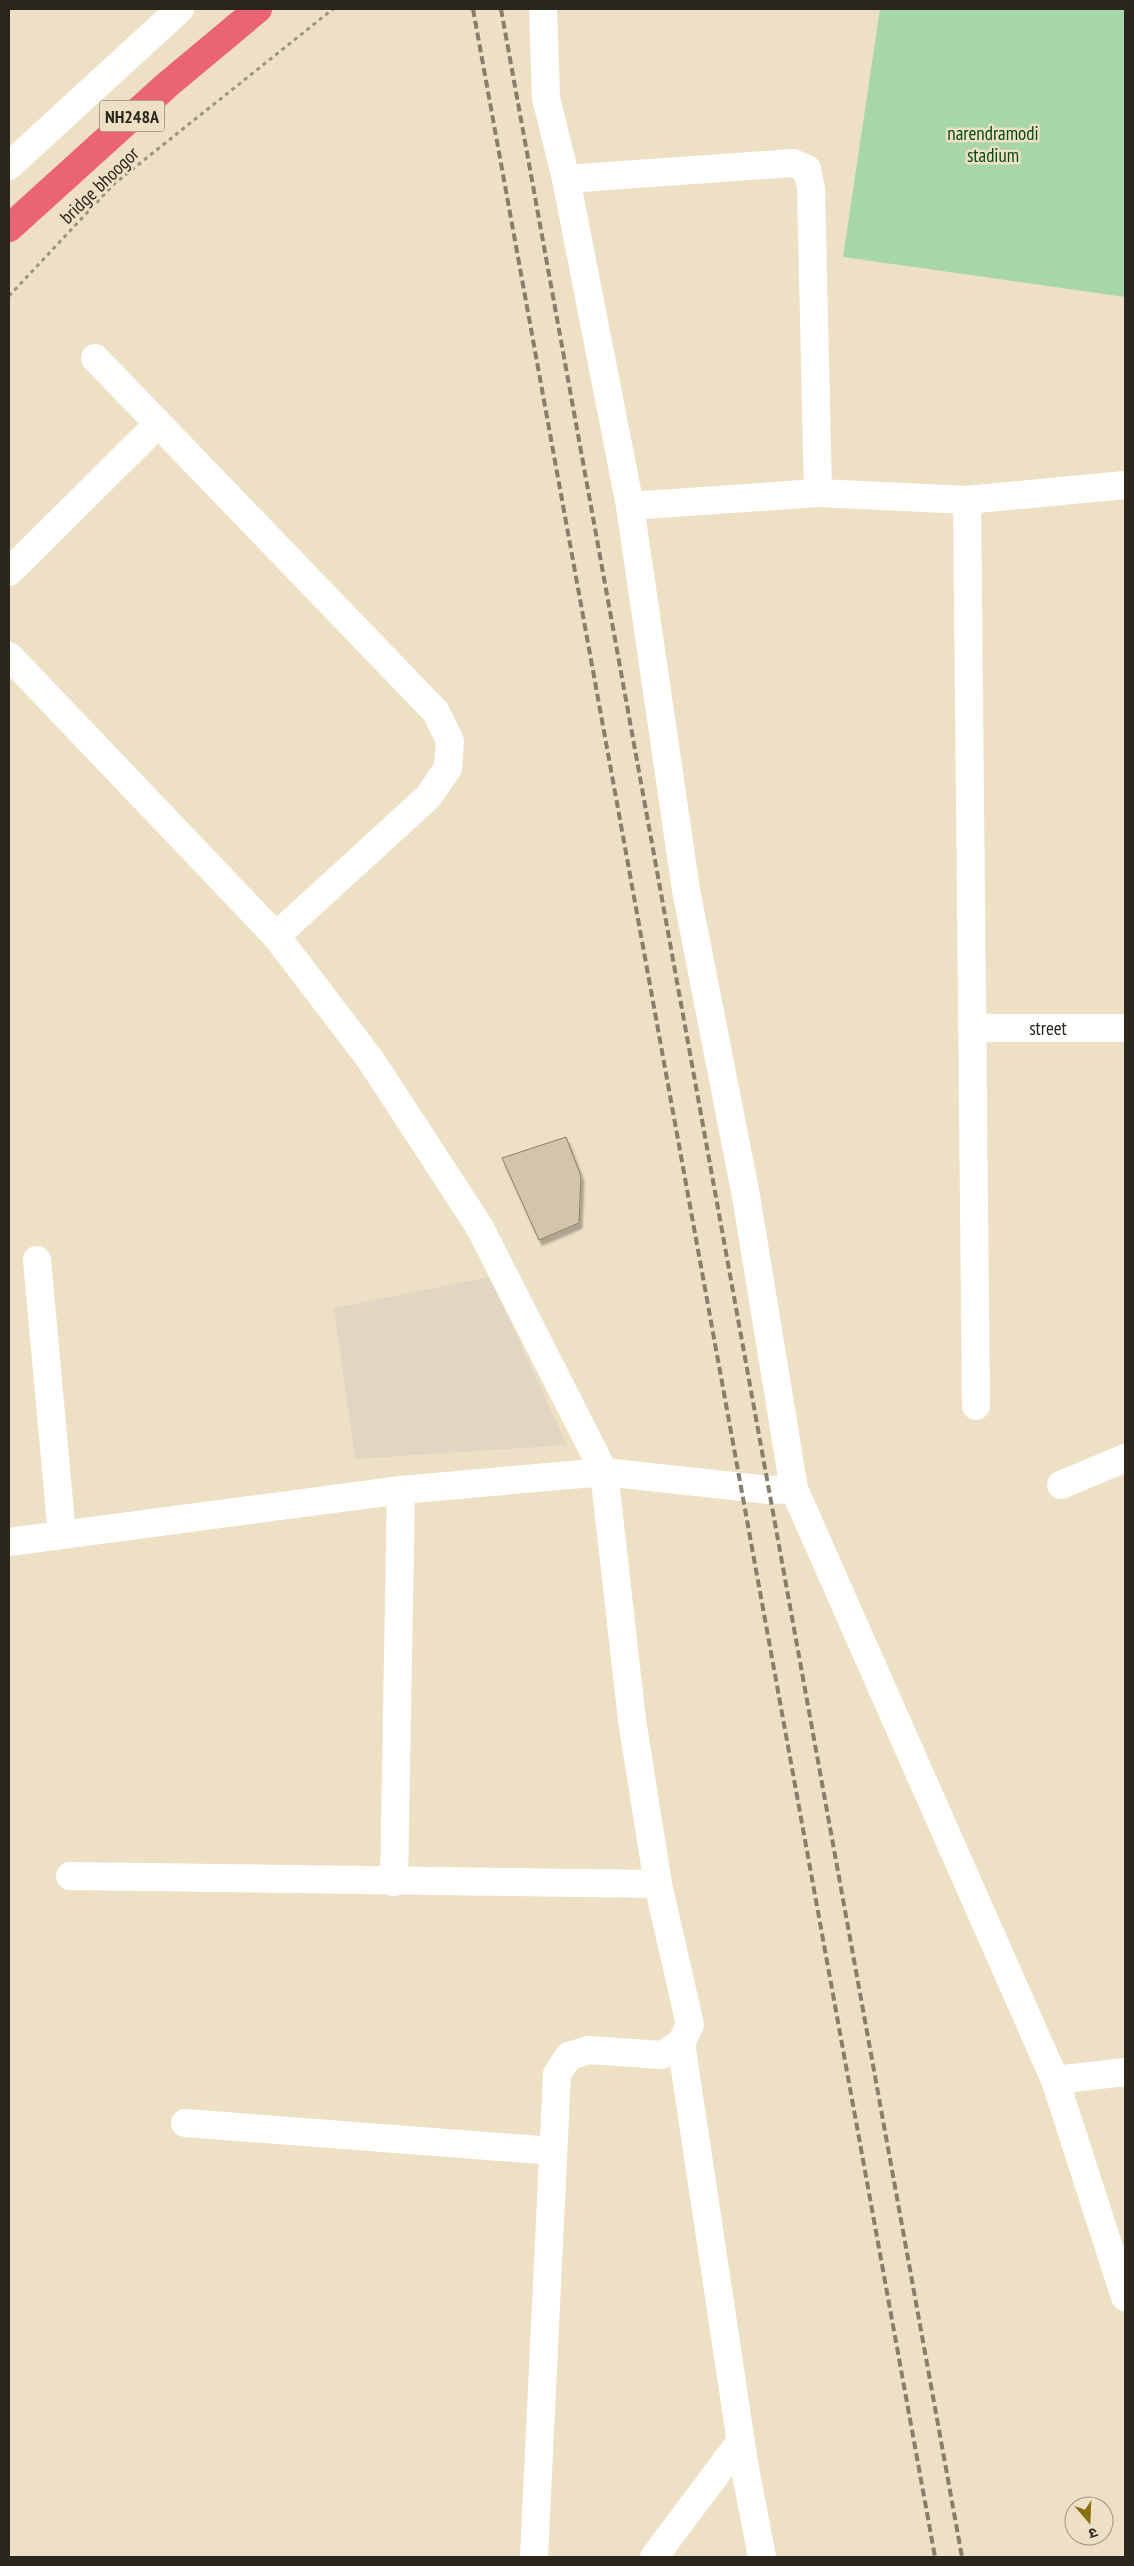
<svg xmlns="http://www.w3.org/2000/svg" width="1134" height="2566" viewBox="0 0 1134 2566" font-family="'PT Sans Narrow','Noto Sans Devanagari',sans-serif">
	<defs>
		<filter id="shadow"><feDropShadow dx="3" dy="5.5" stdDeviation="1" flood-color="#0004"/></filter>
	</defs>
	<rect width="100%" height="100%" fill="#eee0c5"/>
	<path fill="#e1d6c2" d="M490 1277 567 1445 355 1459 334 1308Z"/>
	<path fill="#a7d6a8" d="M880 9H1125V297L843 257Z"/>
	<path fill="#d3c5ab" stroke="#8a7e66" filter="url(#shadow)" d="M566 1137 581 1176 579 1223 539 1240 502 1158Z"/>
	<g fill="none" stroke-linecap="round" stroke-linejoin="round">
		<path stroke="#9d937f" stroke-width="3" stroke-dasharray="4 4" stroke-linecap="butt" d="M9 296 114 184 333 9"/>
		<g stroke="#fff" stroke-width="28">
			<path d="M543 9 546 98 566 179 630 506 686 890 746 1196 794 1489 1055 2080 1125 2297"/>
			<path d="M9 166 180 9"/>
			<path d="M566 179 793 163 807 169 811 189 818 493"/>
			<path d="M95 358 436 712 450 741 448 768 428 797 276 936"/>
			<path d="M967 500 976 1406"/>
			<path d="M630 506 818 493 967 500 1125 485"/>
			<path d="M9 572 158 424"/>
			<path d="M9 656 276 936 370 1059 479 1226 604 1472 632 1720 658 1884 690 2025 681 2043 662 2055 589 2050 569 2056 557 2074 534 2557"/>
			<path id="s1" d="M972 1028H1125"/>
			<path d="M37 1260 62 1535"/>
			<path d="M1061 1485 1125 1458"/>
			<path d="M9 1542 401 1490 604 1472 770 1490 794 1489"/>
			<path d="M70 1876 658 1884"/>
			<path d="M394 1882 401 1490"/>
			<path d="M681 2043 744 2463 762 2557"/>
			<path d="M1055 2080 1125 2072"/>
			<path d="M185 2123 553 2151"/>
			<path d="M654 2557 741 2441"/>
		</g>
		<path stroke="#ea6475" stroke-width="28" d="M9 228 167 85 258 9"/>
		<path stroke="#887e6c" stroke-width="4" stroke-dasharray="8 4" stroke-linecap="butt" d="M473 9 935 2557
			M501 9 962 2557"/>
	</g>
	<g text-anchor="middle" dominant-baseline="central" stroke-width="5" stroke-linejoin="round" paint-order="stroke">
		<rect fill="#eee0c5" stroke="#665e4f" stroke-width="1" x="99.5" y="100.5" width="65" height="31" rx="4"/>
		<g font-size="18" font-weight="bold" fill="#2b261c">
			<text x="132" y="116">NH248A</text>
		</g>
		<g font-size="19" fill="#024a10" stroke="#eee0c5">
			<text x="993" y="133">narendramodi<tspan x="993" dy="22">stadium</tspan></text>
		</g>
		<g font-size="19" fill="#2b261c" stroke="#eee0c5">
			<text transform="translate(99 185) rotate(-44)">bridge bhoogor</text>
			<text stroke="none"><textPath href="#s1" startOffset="76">street</textPath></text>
		</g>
	</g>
	<rect width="1134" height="2566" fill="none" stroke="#2b261c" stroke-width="20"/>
	<g transform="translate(1089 2521) rotate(161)"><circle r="24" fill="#eee0c5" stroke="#a09681"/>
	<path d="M0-4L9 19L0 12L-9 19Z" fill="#876f0e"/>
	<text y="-8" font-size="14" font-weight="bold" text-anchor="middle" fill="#2b261c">उ</text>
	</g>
</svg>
